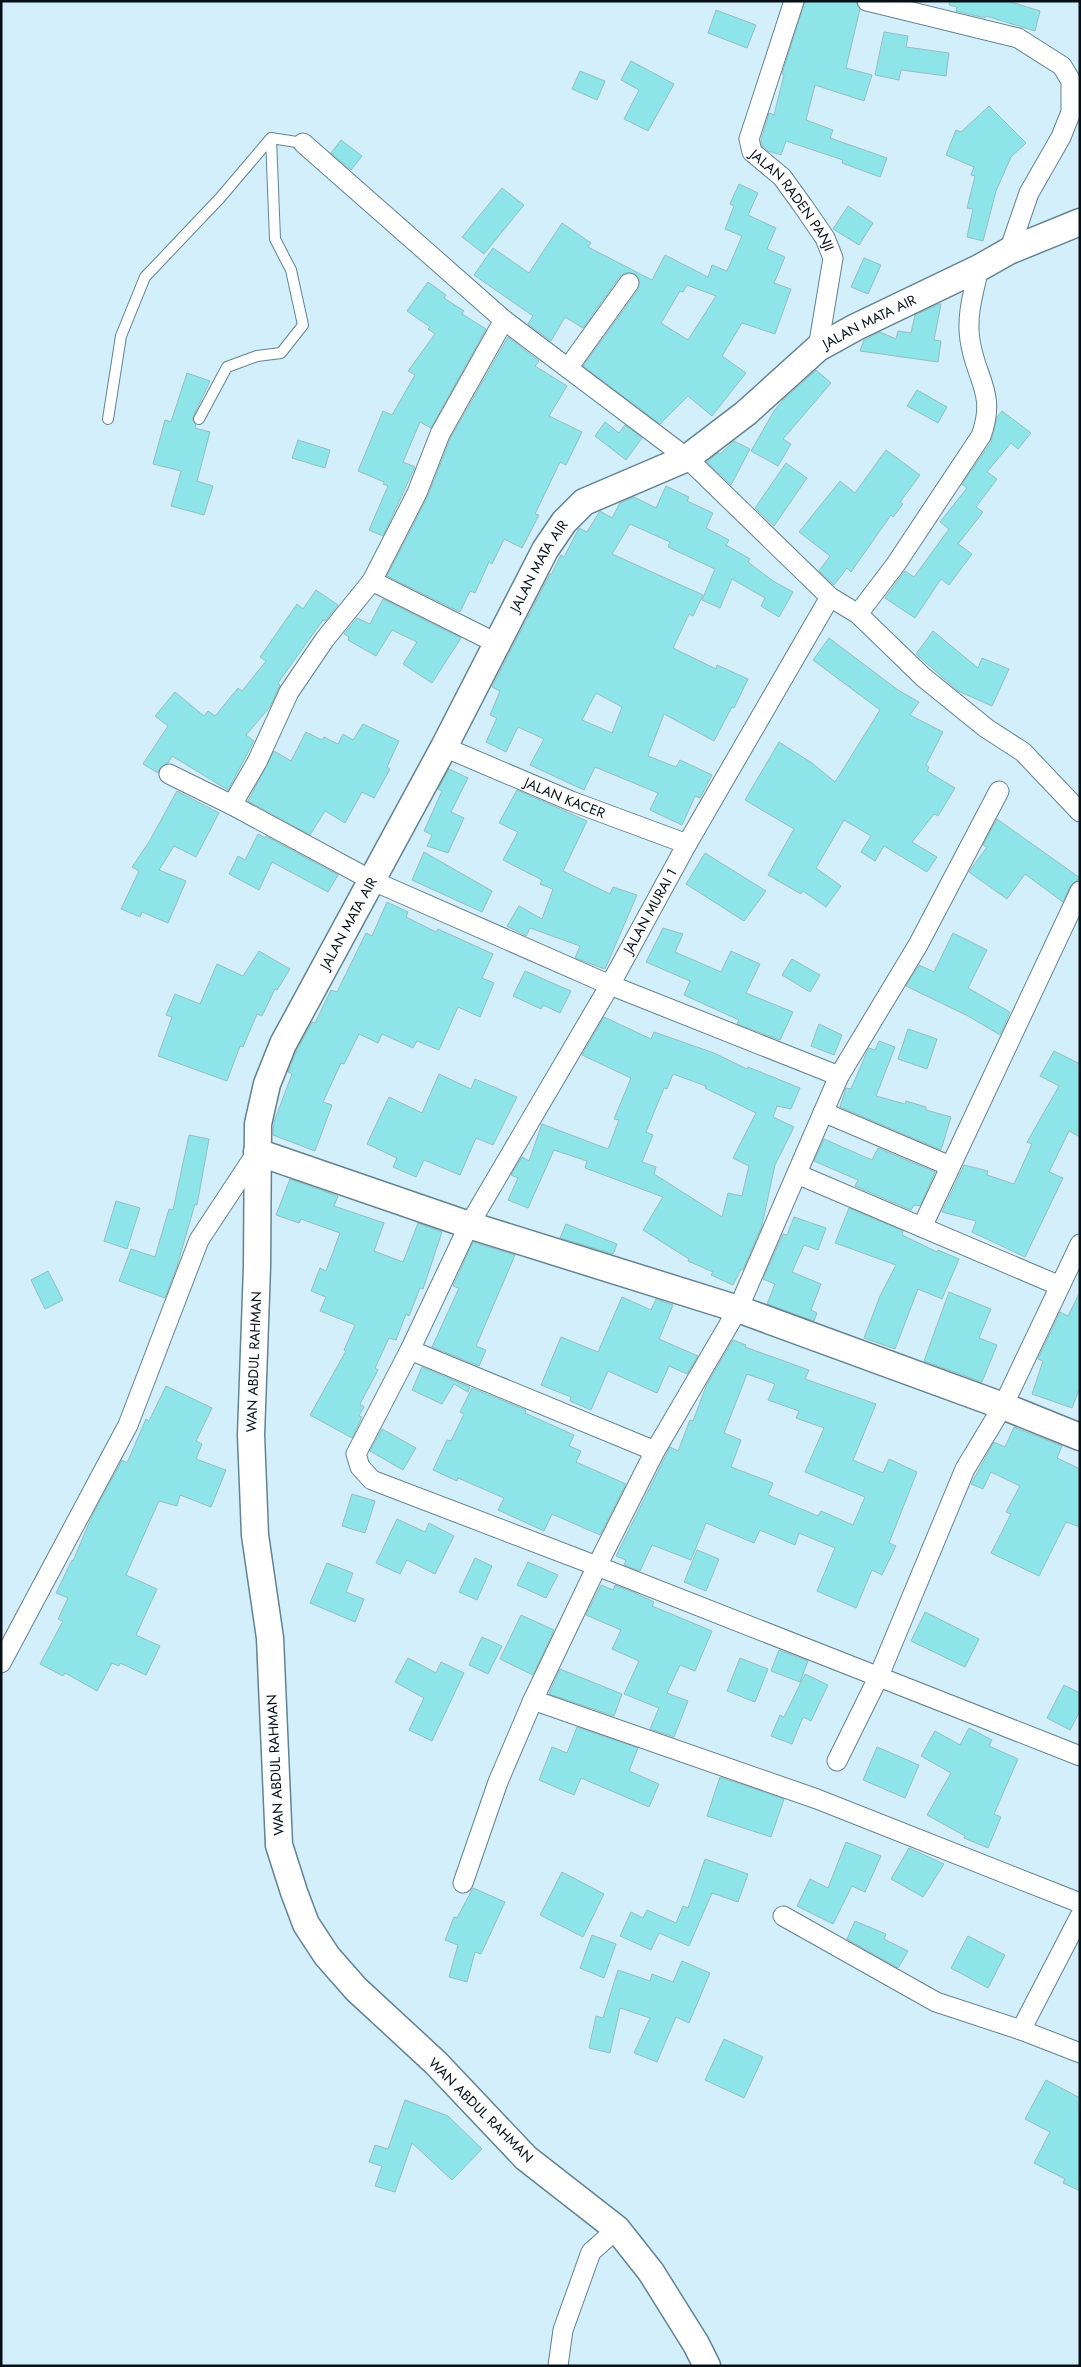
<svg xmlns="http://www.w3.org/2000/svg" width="1081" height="2367" viewBox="0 0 1081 2367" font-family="Jost,sans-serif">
	<rect width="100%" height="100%" fill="#d3effc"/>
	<path fill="#8de5ea" stroke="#95bec0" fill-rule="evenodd" d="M805 1H856L860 9 846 68 872 75 864 101 815 85 806 120 833 130 830 138 887 158 880 177 842 163 843 160 786 141 781 155 768 151 762 146 761 140 769 113 774 115 784 75 782 74Z
		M950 1H1008L1040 11 1035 31 986 16 985 18 956 11 957 7 949 5Z
		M716 10 756 25 747 48 708 33Z
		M884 32 908 36 906 47 949 53 946 76 901 70 899 80 875 75Z
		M631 61 674 84 648 131 624 119 639 90 621 80Z
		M580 71 605 81 597 100 572 89Z
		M989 106 1026 143 1011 157 996 191 983 241 967 237 973 209 967 208 975 176 971 175 974 167 946 155 956 130 961 132Z
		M341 140 362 156 351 170 331 153Z
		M739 184 758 193 748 215 776 228 767 249 785 257 774 283 791 289 775 334 742 323 722 356 746 373 712 416 688 396 660 424 583 366 638 290 639 279 635 274 625 273 620 276 583 328 565 317 551 341 528 324 533 316 474 275 493 248 529 273 562 223 591 243 588 247 652 280 665 255 708 277 712 265 727 271 742 236 725 229 734 206 730 204ZM687 285 716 296 688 340 661 323 680 291 683 292Z
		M502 188 524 205 484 254 462 237Z
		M848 206 873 223 859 245 833 229Z
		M864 258 881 265 868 294 851 287Z
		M428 282 446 295 444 298 464 311 462 314 486 329 431 428 420 422 403 462 415 467 383 536 369 530 388 486 383 484 384 482 358 471 383 411 392 415 415 375 408 371 435 334 428 329 430 327 407 311Z
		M939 304H941L934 340 941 341 938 362 860 351 864 340 880 332 896 339 898 331 911 333 915 315Z
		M508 337 539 361 535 366 567 386 549 416 582 432 566 465 560 462 535 514 539 515 522 548 504 539 492 564 489 562 475 593 470 591 460 612 387 576 427 498 450 439Z
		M816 370 831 383 783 439 791 444 778 466 751 451 774 411 784 399Z
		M187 373 210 381 192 419 196 425 195 428 210 432 197 481 213 486 204 515 171 506 181 471 153 464 165 420 171 422Z
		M917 390 947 407 938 423 907 406Z
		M1002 411 1031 433 1018 449 1011 443 987 472 997 479 976 507 983 512 958 544 972 554 949 585 941 579 915 618 885 598 905 571 914 577 949 529 940 522 967 488 962 484 991 442 997 417Z
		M605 422 619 433 625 425 642 438 626 460 595 436Z
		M298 440 330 450 325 468 292 458Z
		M734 441 750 449 731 485 707 462 718 453 720 454Z
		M886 450 920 475 900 502 903 504 893 517 891 515 851 572 847 568 834 585 819 571 830 556 799 532 840 481 855 493Z
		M786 463 807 478 774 526 755 508Z
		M666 486 689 497 687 501 713 513 706 528 729 540 726 545 750 559 748 562 773 581 793 592 779 617 761 606 765 598 732 579 720 608 702 600 715 569 668 547 670 542 630 524 612 554 703 595 693 616 689 614 673 648 716 669 717 665 748 679 734 708 732 707 714 741 664 714 648 756 676 767 680 760 712 775 700 798 695 796 682 825 650 810 658 793 595 767 584 790 530 765 544 739 518 727 506 752 486 742 497 718 490 715 500 691 492 687 550 574 551 575 561 555 564 557 579 528 587 532 600 511 612 518 620 503 634 497 656 508ZM596 693 622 707 612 733 582 720Z
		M316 590 338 605 325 621 323 620 305 645 278 683 280 685 270 707 246 735 254 741 228 790 172 756 168 763 159 769 158 773 143 764 168 726 155 716 175 692 204 716 208 711 215 716 238 688 242 691 266 661 260 657 297 604 303 609Z
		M383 599 461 638 432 683 403 664 417 642 392 630 376 656 348 640 349 637 344 634 357 618 370 624Z
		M933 631 978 668 982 658 1009 669 992 706 958 691 916 654Z
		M829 638 898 690 919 702 910 715 943 732 926 765 929 767 927 771 955 788 938 816 934 814 912 842 937 857 927 872 884 846 875 861 861 852 871 836 844 820 816 868 841 886 826 907 803 891 801 894 768 875 794 829 745 800 779 742 812 763 835 782 880 710 813 660Z
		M363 724 399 741 387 767 390 769 374 798 362 792 345 823 325 811 310 835 248 801 274 751 291 761 306 732 322 740 324 737 338 744 343 734 353 740Z
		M449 769 468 778 451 812 464 818 448 853 427 846 432 835 424 831 442 791 438 789Z
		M517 790 587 821 563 871 610 894 613 887 637 895 605 969 575 958 580 946 530 928 526 936 507 926 519 906 542 919 553 889 540 884 542 880 503 860 518 832 499 823Z
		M177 791 219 813 196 857 174 846 159 870 186 881 168 923 142 912 140 917 121 909 139 871 132 867 149 842Z
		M997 819 1080 878 1070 886 1063 902 1025 874 1007 899 969 872 987 847 983 845Z
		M258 834 265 838 266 836 338 875 328 892 272 862 259 890 229 874 238 856 245 860Z
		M424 852 492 891 482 912 412 880Z
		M705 853 766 891 744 921 686 884Z
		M387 902 408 912 406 917 436 932 438 929 493 954 482 978 494 983 480 1017 458 1007 439 1050 417 1041 413 1048 382 1034 378 1043 359 1034 344 1064 341 1063 323 1102 332 1105 315 1151 273 1135 274 1122 292 1074 288 1072 297 1050 312 1022 315 1023 331 990 337 992 366 933 372 936Z
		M663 928 683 934 675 952 721 972 731 951 760 964 746 993 793 1012 780 1040 737 1024 739 1020 684 995 690 981 646 962Z
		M953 933 987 950 968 988 1010 1012 1000 1035 968 1016 906 986 919 965 934 972Z
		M259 951 290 969 277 990 275 989 262 1016 257 1014 243 1047 240 1046 227 1081 158 1056 172 1017 166 1015 175 994 200 1004 217 964 243 976Z
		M792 959 820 975 810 992 782 975Z
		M525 971 571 991 560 1013 543 1005 541 1009 513 996Z
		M604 1017 651 1039 654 1032 714 1053 747 1069 748 1067 800 1088 791 1109 777 1106 773 1117 794 1127 775 1165 762 1225 743 1270 741 1269 733 1285 711 1275 713 1272 688 1261 689 1259 643 1230 663 1197 585 1168 587 1161 554 1150 528 1208 508 1200 518 1178 511 1175 522 1157 529 1161 542 1124 608 1149 619 1120 614 1119 631 1078 582 1055ZM673 1074 706 1086 705 1088 756 1113 733 1158 749 1166 742 1196 728 1193 722 1217 654 1174 656 1167 642 1162 653 1135 646 1132 664 1088 667 1089Z
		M819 1024 842 1035 834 1055 811 1046Z
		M908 1029 937 1039 927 1069 898 1059Z
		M879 1041 895 1047 876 1096 905 1104 906 1101 926 1107V1110L951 1117 941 1150 840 1107 846 1088 851 1089 866 1054 869 1048 875 1050Z
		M1054 1051 1080 1064V1137L1069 1131 1049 1172 1063 1178 1025 1257 972 1232 976 1221 942 1212 964 1165 988 1171 987 1175 1014 1184 1032 1144 1027 1142 1059 1086 1040 1076Z
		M439 1074 471 1089 475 1079 517 1097 493 1145 476 1138 460 1175 424 1160 416 1177 393 1167 397 1158 367 1144 389 1097 422 1113Z
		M189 1135 209 1139 197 1205 195 1204 177 1266 165 1298 119 1281 131 1249 155 1257 169 1209 173 1210Z
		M824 1139 872 1160 878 1148 935 1172 920 1206 914 1205 911 1210 855 1186 858 1180 814 1161Z
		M290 1179 338 1196 334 1206 384 1223 374 1251 403 1262 418 1223 442 1232 423 1289 420 1288 409 1316 406 1314 396 1340 389 1338 375 1368 378 1370 360 1404 364 1407 359 1416 362 1417 352 1438 310 1415 346 1351 344 1350 355 1325 320 1311 326 1297 311 1291 320 1268 326 1271 340 1233 301 1219 299 1223 276 1215Z
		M116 1201 140 1208 127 1249 104 1241Z
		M849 1208 903 1231 902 1235 937 1252 938 1250 959 1259 942 1299 918 1289 895 1349 864 1338 880 1296 896 1265 835 1243Z
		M794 1217 826 1228 818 1250 804 1245 792 1272 821 1284 811 1310 817 1313 814 1321 767 1304 775 1284 763 1279 783 1234 787 1235Z
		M566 1224 617 1244 613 1254 560 1238Z
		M473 1242 515 1255 476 1346 486 1350 479 1366 432 1347 459 1288 453 1286Z
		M48 1271 63 1300 45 1309 31 1280Z
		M949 1292 991 1309 979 1338 997 1345 982 1382 924 1361Z
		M1080 1292V1387L1072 1408 1032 1394 1043 1361 1038 1359 1060 1312 1068 1316Z
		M622 1297 651 1310 656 1299 673 1305 659 1339 698 1356 687 1374 669 1366 657 1393 608 1371 591 1410 570 1401 571 1397 541 1385 561 1337 598 1352Z
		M733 1340 746 1345 745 1347 809 1370 805 1379 876 1404 853 1460 883 1473 889 1459 917 1472 889 1543 896 1546 882 1575 872 1570 856 1608 817 1591 835 1548 799 1533 795 1545 760 1530 754 1543 706 1523 691 1560 652 1545 640 1571 624 1565 626 1560 616 1556 670 1447 678 1451 690 1420 693 1421 707 1384ZM747 1374 775 1384 768 1400 799 1411 796 1418 824 1428 805 1472 865 1497 853 1525 821 1511 818 1516 768 1495 773 1483 731 1467 741 1440 724 1433Z
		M422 1367 470 1387 468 1392 454 1384 442 1404 412 1390Z
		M166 1386 212 1408 196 1441 202 1444 196 1459 226 1470 211 1507 180 1495 177 1506 159 1501 126 1575 157 1589 136 1635 160 1646 146 1675 120 1663 119 1666 112 1663 97 1691 65 1673 63 1676 40 1664 63 1621 58 1619 68 1598 56 1593 72 1560 73 1561 92 1516 122 1460 127 1463 146 1419 149 1421Z
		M472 1388 526 1410 525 1413 574 1435 569 1446 581 1451 576 1462 626 1484 600 1535 552 1514 544 1531 498 1510 504 1498 458 1478 457 1481 433 1470 447 1440 451 1441 464 1414 460 1412Z
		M1014 1427 1062 1446 1057 1458 1080 1469V1527L1066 1522 1039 1576 991 1553 1011 1514 1006 1512 1020 1486 991 1472 983 1489 971 1484 994 1442 1005 1447Z
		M382 1429 416 1448 403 1470 370 1451Z
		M352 1494 375 1501 365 1533 342 1526Z
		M397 1519 425 1532 429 1523 454 1536 435 1574 407 1560 400 1574 376 1563Z
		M697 1550 719 1559 706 1591 684 1582Z
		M475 1558 492 1566 477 1600 459 1592Z
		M528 1562 558 1575 546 1598 517 1585Z
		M327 1563 353 1573 346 1592 364 1599 355 1622 310 1603Z
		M601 1585 613 1590 615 1585 633 1592 654 1602 652 1606 712 1631 695 1671 680 1665 667 1693 688 1701 674 1737 650 1729 659 1708 624 1694 639 1661 612 1649 621 1630 586 1615Z
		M925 1612 979 1639 965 1667 911 1641Z
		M521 1615 554 1630 533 1675 500 1659Z
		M482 1637 502 1646 488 1674 469 1665Z
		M779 1650 808 1661 800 1682 771 1671Z
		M408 1658 436 1673 441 1662 464 1673 432 1741 409 1730 424 1698 395 1682Z
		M740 1658 768 1669 755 1702 727 1691Z
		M560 1669 622 1694 614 1716 549 1694Z
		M805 1674 828 1685 811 1721 803 1717 792 1744 771 1736 780 1715 784 1717Z
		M1064 1685 1080 1693V1711L1070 1730 1047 1718Z
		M577 1727 638 1748 629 1771 659 1784 649 1807 581 1778 574 1795 539 1780 552 1747 567 1753Z
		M969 1728 992 1740 989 1746 1018 1759 994 1814 1001 1817 988 1848 964 1838 965 1836 927 1815 951 1773 921 1756 935 1731 960 1745Z
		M877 1747 919 1765 905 1798 863 1780Z
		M720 1777 784 1799 771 1837 707 1816Z
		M846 1842 881 1856 865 1892 852 1886 833 1924 797 1906 810 1879 828 1888Z
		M909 1848 944 1864 923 1897 891 1879Z
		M705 1859 748 1874 738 1902 712 1893 689 1946 659 1933 651 1950 620 1936 631 1912 643 1918 647 1910 676 1923 683 1906 688 1908Z
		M562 1872 604 1894 583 1937 540 1915Z
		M473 1888 505 1902 481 1954 475 1952 467 1982 449 1977 458 1945 445 1940 454 1917 457 1918Z
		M855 1921 886 1934 884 1939 908 1951 898 1968 847 1939Z
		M592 1935 616 1944 604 1978 580 1968Z
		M968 1936 1005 1955 988 1988 951 1968Z
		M682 1961 710 1973 689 2023 676 2017 657 2062 634 2053 650 2018 620 2008 610 2053 589 2048 596 2016 603 2018 618 1970 650 1981 652 1974 673 1982Z
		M724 2039 763 2057 744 2098 705 2080Z
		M1046 2080 1080 2098V2191L1063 2183 1065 2179 1034 2163 1050 2132 1025 2119Z
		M405 2100 448 2116 482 2149 452 2180 412 2143 395 2192 375 2186 382 2166 369 2162 375 2145 388 2149Z"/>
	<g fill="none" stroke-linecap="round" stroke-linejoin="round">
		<defs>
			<path id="lane" d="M108 419 121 336 145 277 220 198 271 138 303 143
				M199 419 227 367 257 356 281 353 303 325 291 270 275 239 271 138"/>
			<g id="street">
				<path id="s1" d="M794 1 749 139 752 152 782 177 803 206 825 238 833 258 818 348"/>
				<path d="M867 1 1018 38 1062 66 1071 81V112L1061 137 1029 193 1009 251"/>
				<path d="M303 143 504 320 687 458 830 597 858 614 923 677 986 728 1023 752 1080 812"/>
				<path d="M568 368 629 283"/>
				<path d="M372 581 417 493 440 434 504 320"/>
				<path d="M830 597 687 844 610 985 469 1225 410 1350 356 1454 360 1467 372 1480 597 1566 1080 1756"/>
				<path d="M858 614 896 564 981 436C997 393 975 378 970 340 966 315 974 291 979 268"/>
				<path id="s2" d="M444 747 571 801 687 844"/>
				<path d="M169 774 232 805 371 880 610 985 839 1076"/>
				<path d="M232 805 257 762 289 692 325 639 372 581 496 643"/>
				<path d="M823 1112 950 1166"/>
				<path d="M797 1174 1060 1286"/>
				<path d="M922 1227 1080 891"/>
				<path d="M410 1350 655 1451"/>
				<path d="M1 1663 128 1425 199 1240 257 1152"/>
				<path d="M533 1700 817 1799 1080 1903"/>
				<path d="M837 1761 878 1678 965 1469 1003 1406 1080 1244"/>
				<path d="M463 1883 498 1782 533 1700 597 1566 655 1451 738 1309 839 1076 918 945 999 791"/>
				<path d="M783 1916 936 2002 1021 2030 1080 2053"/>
				<path d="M1021 2030 1080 1916"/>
				<path d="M558 2366 563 2330 591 2252 617 2229"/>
			</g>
			<g id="secondary">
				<path d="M257 1152 469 1225 738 1309 1003 1406 1080 1437"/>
				<path id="s3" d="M707 2366 696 2344 651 2272 617 2229 526 2158 436 2063 356 1989 327 1956 306 1924 294 1892 279 1845 270 1638 255 1535 251 1435 257 1267 258 1124 267 1084 283 1044 444 747 545 550 564 522 584 502 687 458 746 413 818 348 856 327 979 268 1009 251 1080 222"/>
			</g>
		</defs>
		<use href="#lane" stroke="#628392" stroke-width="12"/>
		<use href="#street" stroke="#628392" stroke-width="21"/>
		<use href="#secondary" stroke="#628392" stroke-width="29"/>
		<use href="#lane" stroke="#fff" stroke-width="10"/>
		<use href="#street" stroke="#fff" stroke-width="19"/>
		<use href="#secondary" stroke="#fff" stroke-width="26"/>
	</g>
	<g text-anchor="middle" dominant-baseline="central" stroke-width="4" stroke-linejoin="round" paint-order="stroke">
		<g font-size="14" fill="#041016" stroke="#fff">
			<text stroke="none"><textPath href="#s1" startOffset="222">JALAN RADEN PANJI</textPath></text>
			<text stroke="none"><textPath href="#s3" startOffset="2454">JALAN MATA AIR</textPath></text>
			<text stroke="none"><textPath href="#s3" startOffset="2034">JALAN MATA AIR</textPath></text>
			<text stroke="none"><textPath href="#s2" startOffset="131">JALAN KACER</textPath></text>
			<text transform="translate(650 911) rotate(-61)">JALAN MURAI 1</text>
			<text stroke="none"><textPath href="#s3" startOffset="1629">JALAN MATA AIR</textPath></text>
			<text stroke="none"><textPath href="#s3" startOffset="1170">WAN ABDUL RAHMAN</textPath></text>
			<text transform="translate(275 1765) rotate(-93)">WAN ABDUL RAHMAN</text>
			<text transform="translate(481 2110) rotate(45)">WAN ABDUL RAHMAN</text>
		</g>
	</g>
	<rect width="1081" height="2367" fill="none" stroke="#041016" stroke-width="5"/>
</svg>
